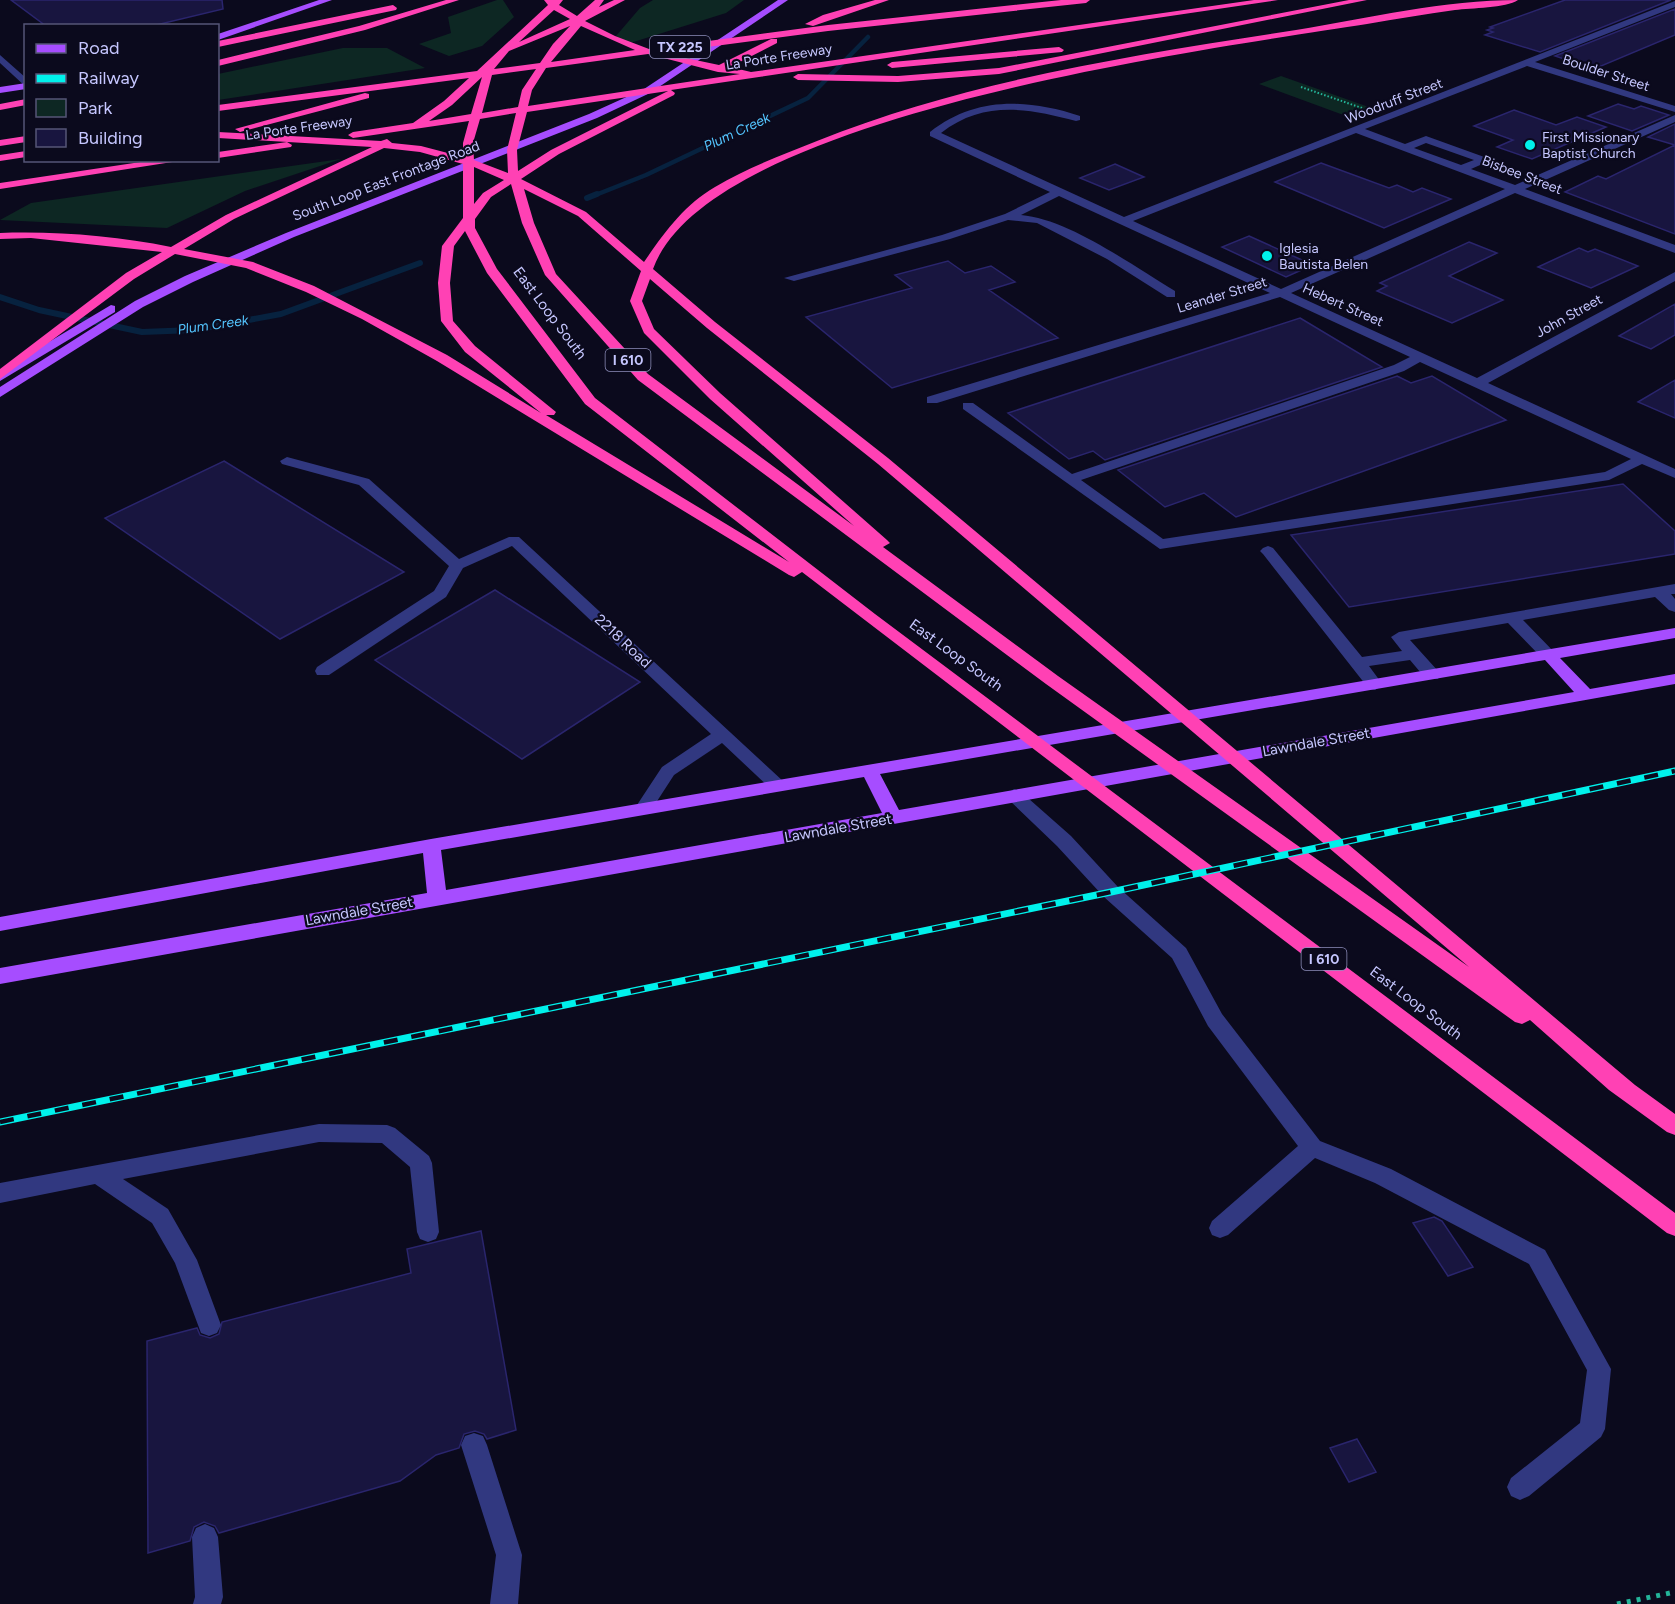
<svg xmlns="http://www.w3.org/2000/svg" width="1675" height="1604" viewBox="0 0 1675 1604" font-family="Figtree,sans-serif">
	<rect width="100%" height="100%" fill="#0b0a1d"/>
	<path fill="#0d2723" d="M497 0H503L514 17 482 46 449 56 419 44 451 33 448 17Z
		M653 0H744L726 13 627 44 616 36 640 8Z
		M343 48H387L425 68 218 100V74Z
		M1281 76 1380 111 1357 120 1259 84Z
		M341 159 245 191 167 228 0 220 31 203Z"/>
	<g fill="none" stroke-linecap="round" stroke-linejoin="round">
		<path stroke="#07223f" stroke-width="4.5" d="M593 196 646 175 808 98 868 37"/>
		<path stroke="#07223f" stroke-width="6" d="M587 198 597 194
			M0 297 39 310 142 332 194 330 281 314 420 263"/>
	</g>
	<path fill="#18153f" stroke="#2a256d" stroke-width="1.5" d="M11 0H222L223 9 152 26H46Z
		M1565 0H1671L1540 52 1485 35 1493 32 1487 30 1493 28 1490 27Z
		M1675 9V35L1594 69 1555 56Z
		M1618 104 1634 109 1641 106 1669 115 1632 131 1588 116Z
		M1514 110 1556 125 1577 117 1606 127 1532 159 1497 147 1513 140 1474 126Z
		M1675 124V234L1565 192 1598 176 1606 179 1675 145 1648 137Z
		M1321 163 1389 188 1397 185 1413 192 1422 188 1451 199 1384 228 1275 182Z
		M1115 164 1144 177 1109 190 1080 178Z
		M1249 236 1313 265 1286 277 1222 247Z
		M1469 242 1497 253 1449 276 1503 300 1452 323 1377 291 1387 286 1380 283Z
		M1579 248 1588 252 1595 249 1638 266 1591 288 1538 267Z
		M948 261 965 273 991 266 1015 282 989 290 1058 338 892 388 806 317 912 288 895 275Z
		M1675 304V335L1651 349 1619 336Z
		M1300 318 1382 367 1105 460 1093 451 1069 459 1008 413Z
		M1397 376 1411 383 1432 376 1506 420 1236 517 1204 493 1165 507 1118 470Z
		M1675 380V418L1638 402Z
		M224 461 404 572 280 639 105 518Z
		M1623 484 1675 531V554L1349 607 1291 535Z
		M495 590 640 682 522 759 375 660Z
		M1434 1217 1442 1221 1473 1267 1448 1276 1413 1223Z
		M481 1231 516 1430 487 1439 484 1434 475 1431 464 1434 459 1448 436 1455 400 1481 219 1533 215 1526 204 1522 194 1527 190 1541 148 1553 147 1341 197 1328 200 1335 210 1338 219 1334 222 1322 411 1273 407 1249Z
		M1357 1439 1376 1472 1349 1482 1330 1448Z"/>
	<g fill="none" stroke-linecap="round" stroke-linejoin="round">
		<path stroke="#24b59a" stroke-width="2" stroke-dasharray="1.5 2" stroke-linecap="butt" d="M1301 87 1362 108"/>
		<path stroke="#24b59a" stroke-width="5" stroke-dasharray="4 6" stroke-linecap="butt" d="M1617 1604 1675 1592"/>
		<path fill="#313880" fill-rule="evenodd" d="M1675 1V7L1535 62 1675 106V112L1527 66 1365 129 1405 144 1426 136 1487 158V162L1471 169 1515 185 1675 115V122L1525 189 1675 245V253L1515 193 1291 293 1477 378 1675 272V281L1488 383 1675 469V478L1642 464 1609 480 1160 549 963 409V403H973L1072 474 1394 365 1410 357 1280 297 937 403H927V397L1270 293 1059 196 1021 215C1069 219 1133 266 1175 291V297H1167L1107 259 1037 223 1008 220 950 239 794 281 784 278 942 235 1005 214 1050 192 930 136V132C976 96 1027 99 1080 116V120L1076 121C1028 108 983 100 941 133L1124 217ZM1356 133 1505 189 1281 289 1133 221ZM1426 143 1474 160 1461 165 1414 148ZM1420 362 1631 459 1605 472 1163 539 1081 480 1404 371Z
			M0 55 26 78V87L0 63Z
			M287 457 369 479 459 559 509 537H519L784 782 787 786 784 790H772L722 743 674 775 650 812H638L635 808 662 767 711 734 512 546 463 568 446 597 329 675H317L315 671 317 667 434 591 449 566 359 485 282 464 280 461Z
			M1268 546 1273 548 1362 657 1402 651 1391 637 1399 632 1675 584V594H1671L1675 599V612L1669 610 1655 597 1523 620 1557 655 1549 660 1543 659 1508 623 1410 640 1438 671 1440 675 1438 679H1426L1410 660 1369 666 1383 685 1375 690 1369 689 1263 554 1260 551 1263 548Z
			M1014 789 1020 791 1071 836 1118 887 1186 948 1222 1014 1320 1141 1391 1169 1545 1250 1611 1369 1605 1429 1601 1437 1529 1496 1520 1500 1511 1496 1507 1487 1511 1478 1580 1423 1587 1370 1529 1264 1375 1183 1315 1158 1228 1235 1220 1238 1212 1235 1209 1228 1212 1221 1298 1146 1208 1026 1172 958 1104 897 1057 846 1008 799 1005 795Z
			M319 1124 387 1125 395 1128 429 1156 432 1163 439 1232 436 1239 428 1242 420 1239 417 1232 410 1167 382 1143 319 1142 123 1179 168 1209 197 1260 221 1325 217 1333 209 1336 201 1333 175 1263 152 1223 95 1184 0 1203V1183Z
			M474 1433 483 1436 487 1445 522 1555 518 1604H490L496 1555 461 1445 465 1436Z
			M205 1524 214 1528 218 1537 223 1597 221 1604H193L195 1597 192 1537 196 1528Z"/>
		<path fill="#a64dff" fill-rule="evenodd" d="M319 0H332L218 40V34Z
			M778 0H788L650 93 597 118 294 237 193 282 143 307 0 397V387L135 301 185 276 286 233 589 114 644 89Z
			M26 83V89L0 93V87Z
			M111 305 115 306V312L0 381V371Z
			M1675 628V638L1560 658 1590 689 1675 674V684L0 984V968L427 893 423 853 0 931V917L431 839ZM1545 660 1574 692 899 810 880 774ZM864 777 882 813 446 890 441 850Z"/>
		<path fill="#ff41b4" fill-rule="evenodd" d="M446 0H459L365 30 218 66V60L359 26Z
			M544 0H563L559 5 577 16 595 0H604L599 7 614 0H625L585 21 615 36 649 49 828 25 1061 0H1090L1086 3 828 31 662 53 719 65 771 39H777V43L730 67 751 72 1254 0H1278L671 90 675 93 674 95 559 154 521 179 586 212 644 262C664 233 684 205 715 187 747 168 782 155 817 141 969 80 1134 55 1296 30 1369 18 1444 0 1518 0 1506 8 1471 8 1455 10 1425 14 1396 19 1367 24 1216 48 709 113 653 269L715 322 888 458 1635 1085 1675 1114V1135L1667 1132 1609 1090 1530 1020 1522 1024 1515 1022 1046 684 638 380 545 275 522 223 511 184 491 197 475 219V228L497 269 595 398 875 614 1675 1213V1236L1667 1233 802 572 794 577 789 575 437 361 362 319 306 292 246 268 175 254 134 279 0 379V369L126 273 162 252 31 238 0 239V233C57 231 116 236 171 247L226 215 372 147 218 138V132L381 141 387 139 392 143 421 146 463 157V143L469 121 353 138 348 135 353 132 413 123 444 101 469 78 218 111V105L477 71 548 5ZM554 10 570 19 519 42ZM570 26 553 44 540 63 494 69 509 51ZM581 26 635 50 551 62ZM648 54 718 72 740 74 528 106 532 90 546 68ZM536 69 522 90 518 107 482 113 492 75ZM482 77 471 114 429 121 452 105ZM668 91 551 150 518 171 517 150 527 112ZM516 113 507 150 508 173 474 160 473 143 480 119ZM384 148 420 152 463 164V218L442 246 438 283 441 321 465 352 541 413 447 355 314 286 253 262 184 249 234 219ZM474 167 504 180 483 193 474 204ZM524 189 578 216 641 271 630 301 644 333 710 399 854 526 648 374 556 274 534 223ZM465 231 487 273 585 404 789 562 546 415H554L556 412 475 346 453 321 450 283 454 246ZM650 279 707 328 878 464 1469 967 1058 676 883 547 890 543 887 540 720 393 654 329 642 301Z
			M875 0H889L813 26 805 24 823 15Z
			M1349 0H1367L999 74 898 82 798 80 793 77 798 74 898 76 999 68Z
			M393 5 397 8 396 10 218 47V41Z
			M1059 47 1064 50 1062 52 892 68 887 65 892 62Z
			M365 93 369 94V98L240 132 235 129Z
			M26 99V105L0 110V104Z
			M26 136V142L0 146V140Z
			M287 142 292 145 291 147 218 158V152Z
			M26 151V157L0 161V155Z
			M154 160H185L0 189V183Z"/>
		<defs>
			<path id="rail" d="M0 1122 1111 892 1675 771"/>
		</defs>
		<use href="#rail" stroke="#00f1eb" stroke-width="7"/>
		<use href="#rail" stroke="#0b0a1d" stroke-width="4.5" stroke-dasharray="14" stroke-linecap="butt"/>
	</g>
	<g fill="#00f1eb" stroke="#0b0a1d" stroke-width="2">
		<circle cx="1530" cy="145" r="6"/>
		<circle cx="1267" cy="256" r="6"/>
	</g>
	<g text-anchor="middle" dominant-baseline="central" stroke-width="4.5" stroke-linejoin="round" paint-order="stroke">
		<g fill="#0b0a1d" stroke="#8e8ebb" stroke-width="1.5">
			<rect x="650" y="36" width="60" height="22" rx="4.5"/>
			<rect x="605.5" y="349" width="45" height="22" rx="4.5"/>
			<rect x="1301.5" y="948" width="45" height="22" rx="4.5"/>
		</g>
		<g font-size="14" font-weight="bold" fill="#c6c7ff">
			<text x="680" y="47">TX 225</text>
			<text x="628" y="360">I 610</text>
			<text x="1324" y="959">I 610</text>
		</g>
		<g font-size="14" fill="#c6c7ff" stroke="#0b0a1d">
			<text transform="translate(779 57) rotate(-9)">La Porte Freeway</text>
			<text transform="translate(1606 73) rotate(18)">Boulder Street</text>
			<text transform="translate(1394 101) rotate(-21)">Woodruff Street</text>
			<text transform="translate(299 128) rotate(-8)">La Porte Freeway</text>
			<text transform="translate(1522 175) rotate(21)">Bisbee Street</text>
			<text transform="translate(386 181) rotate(-21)">South Loop East Frontage Road</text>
			<text transform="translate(1222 295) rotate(-17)">Leander Street</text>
			<text transform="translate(1343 305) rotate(24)">Hebert Street</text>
			<text transform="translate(1569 316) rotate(-29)">John Street</text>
		</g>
		<g font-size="14" font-style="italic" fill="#54c5ff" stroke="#0b0a1d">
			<text transform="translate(737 132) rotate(-25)">Plum Creek</text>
			<text transform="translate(213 325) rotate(-8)">Plum Creek</text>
		</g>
		<g font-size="14" fill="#c6c7ff" stroke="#0b0a1d" text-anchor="start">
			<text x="1542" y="137">First Missionary<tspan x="1542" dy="16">Baptist Church</tspan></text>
			<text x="1279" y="248">Iglesia<tspan x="1279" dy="16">Bautista Belen</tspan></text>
		</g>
		<g font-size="15" fill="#c6c7ff" stroke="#0b0a1d">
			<text transform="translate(550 313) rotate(53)">East Loop South</text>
			<text transform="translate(623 641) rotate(43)">2218 Road</text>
			<text transform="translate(956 655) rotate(36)">East Loop South</text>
			<text transform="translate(1316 742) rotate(-10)">Lawndale Street</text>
			<text transform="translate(838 828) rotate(-10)">Lawndale Street</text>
			<text transform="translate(359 911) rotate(-10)">Lawndale Street</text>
			<text transform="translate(1416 1003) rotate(37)">East Loop South</text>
		</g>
	</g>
	<rect x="24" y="24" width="195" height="138" fill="#0b0a1d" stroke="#565677" stroke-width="1.5"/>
	<rect x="36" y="44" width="30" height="9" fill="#a64dff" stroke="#565677" stroke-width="1.5"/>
	<text x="78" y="54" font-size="18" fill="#c6c7ff">Road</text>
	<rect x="36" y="74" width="30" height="9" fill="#00f1eb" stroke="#565677" stroke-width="1.5"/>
	<text x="78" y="84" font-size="18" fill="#c6c7ff">Railway</text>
	<rect x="36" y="99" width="30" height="18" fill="#0d2723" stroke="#565677" stroke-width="1.5"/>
	<text x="78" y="114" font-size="18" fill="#c6c7ff">Park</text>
	<rect x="36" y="129" width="30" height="18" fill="#18153f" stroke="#565677" stroke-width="1.5"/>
	<text x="78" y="144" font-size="18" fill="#c6c7ff">Building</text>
</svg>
